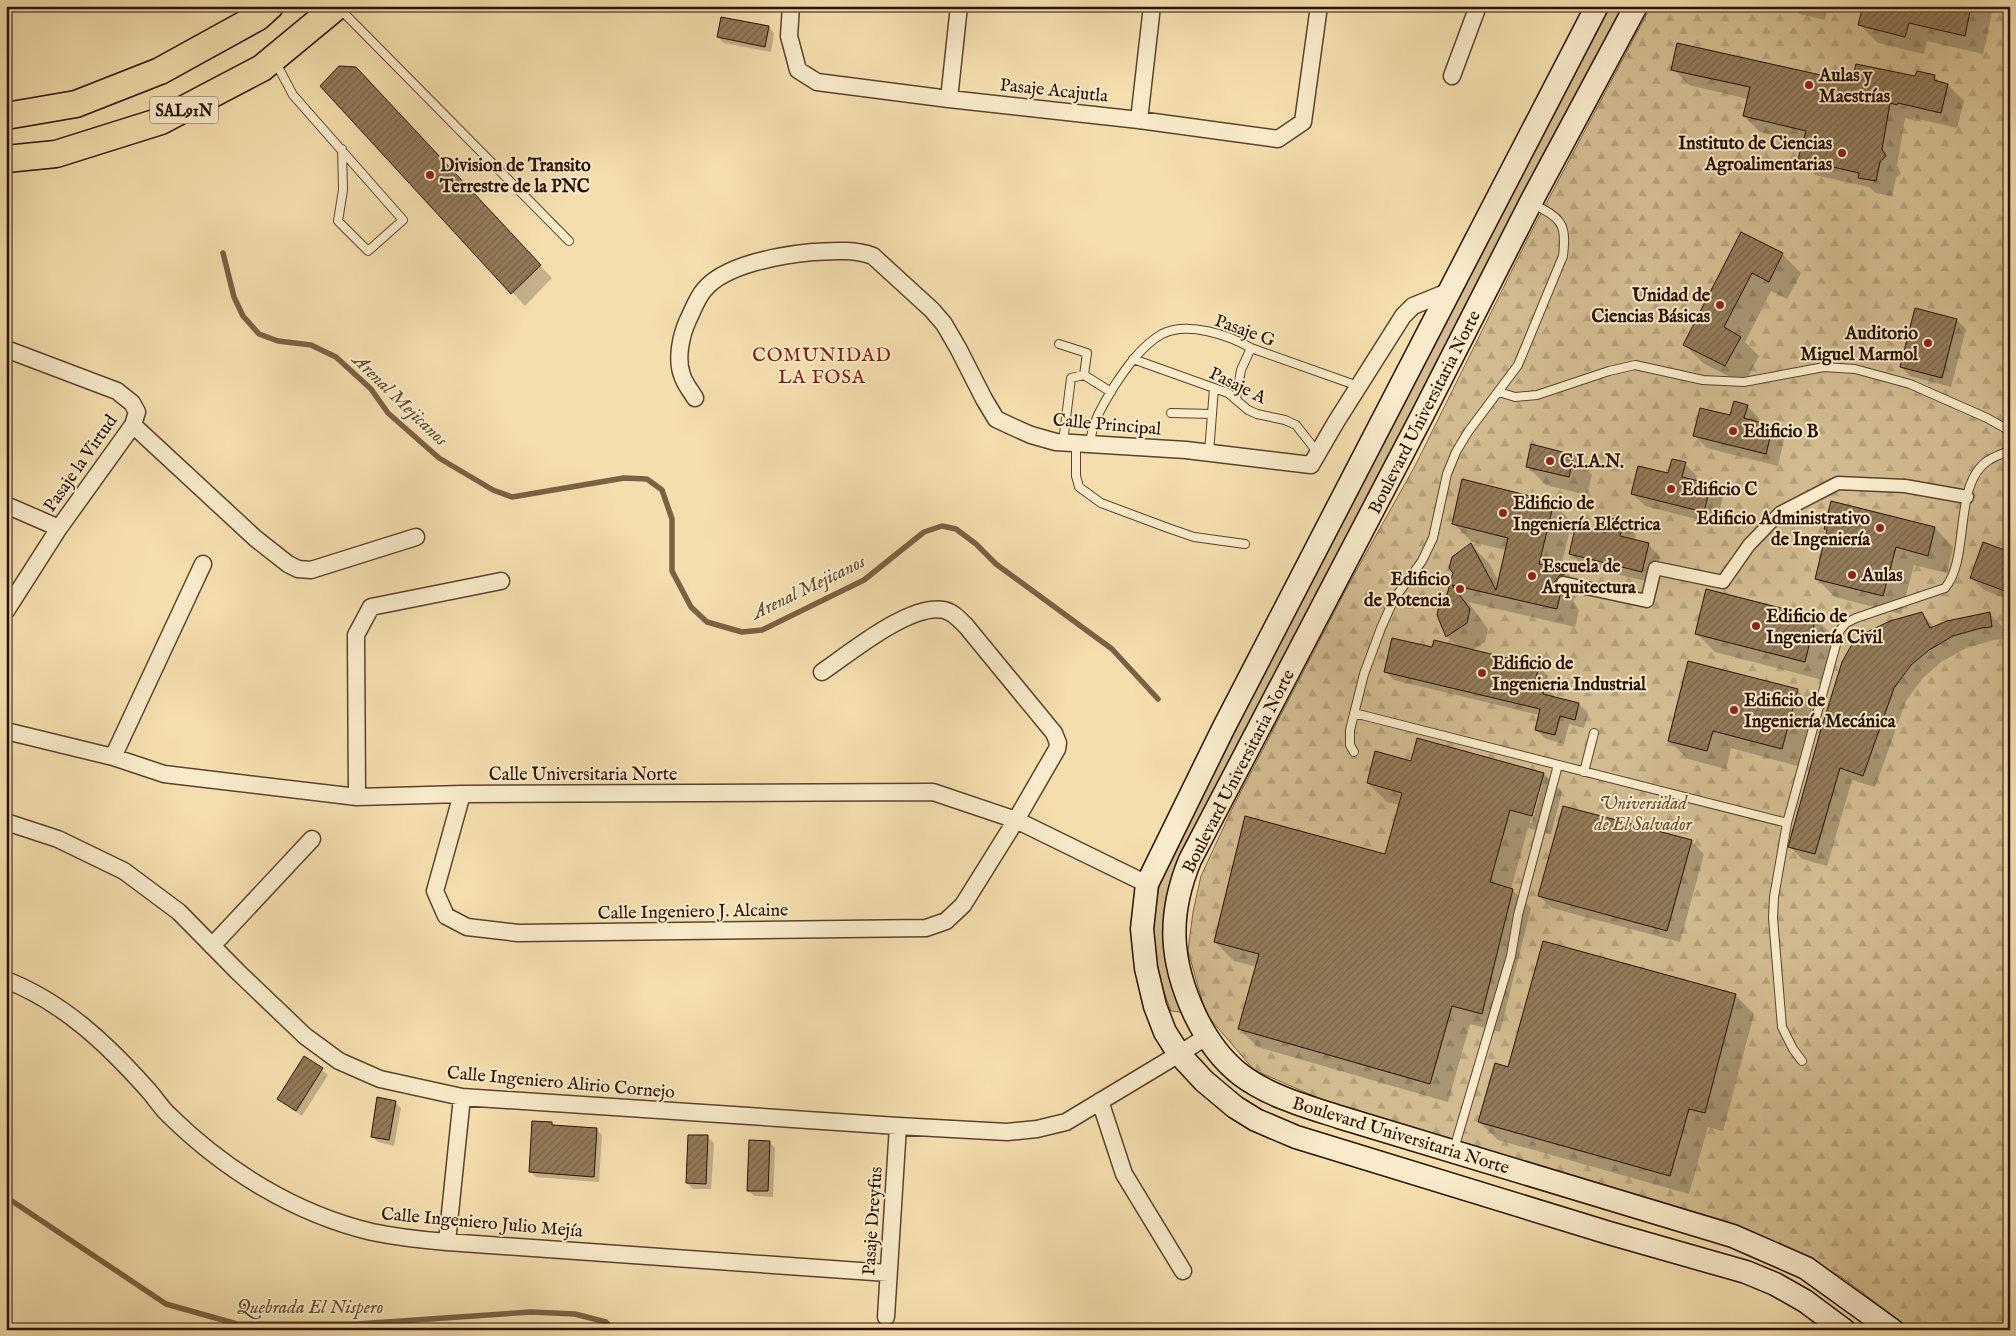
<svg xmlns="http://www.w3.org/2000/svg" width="2016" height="1336" font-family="'IM FELL English',serif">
	<defs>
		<pattern id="forest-firs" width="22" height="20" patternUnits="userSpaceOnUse" patternTransform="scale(1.25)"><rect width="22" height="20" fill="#d2bb90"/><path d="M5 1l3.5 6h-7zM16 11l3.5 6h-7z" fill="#b4a07a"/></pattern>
		<pattern id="building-hatch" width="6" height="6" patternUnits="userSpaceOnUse" patternTransform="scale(1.25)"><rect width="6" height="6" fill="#937b5a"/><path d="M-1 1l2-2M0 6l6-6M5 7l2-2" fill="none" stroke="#786348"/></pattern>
	</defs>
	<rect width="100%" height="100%" fill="#f5deae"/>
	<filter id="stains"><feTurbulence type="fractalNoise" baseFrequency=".004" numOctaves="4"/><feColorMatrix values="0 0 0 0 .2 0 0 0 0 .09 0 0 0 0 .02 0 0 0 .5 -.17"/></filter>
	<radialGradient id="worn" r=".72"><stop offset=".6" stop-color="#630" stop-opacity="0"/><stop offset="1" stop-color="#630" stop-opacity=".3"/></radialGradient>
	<!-- green -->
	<path fill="#d2bb90" stroke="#7d6548" d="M1608,6H1624L1183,858L1184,1009L1180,1012L1171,1011C1149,955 1147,918 1167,861Z"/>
	<!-- forest -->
	<path fill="url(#forest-firs)" stroke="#7d6548" d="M1651,6H2010V1330H1912L1840,1276L1722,1220L1332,1104L1254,1070L1206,1014L1188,951L1193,912L1201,876L1233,807L1351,580L1415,466L1529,236Z"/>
	<!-- shadow -->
	<path fill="#0003" fill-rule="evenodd" d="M1792,6H1828L1825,20L1800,14Z
		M1864,6H1991L1993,9L1983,54L1927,41L1924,54L1878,43L1860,25Z
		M769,27L774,33L771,52L724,43L718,37Z
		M1673,69L1853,84L1934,77L1941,83L1948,85L1964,101L1957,128L1914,118L1913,120L1905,118L1897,166L1901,173L1896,178L1892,196L1876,193L1869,187L1815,175L1799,159L1804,142L1760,132L1744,116L1748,99L1689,85Z
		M368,81L552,278L525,306L322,86Z
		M1742,233L1782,254L1801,273L1787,299L1771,291L1745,342L1759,356L1744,384L1703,363L1684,344Z
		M1957,320L1966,329L1951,387L1910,376L1901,367Z
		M1747,406L1759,418L1758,423L1772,427L1784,439L1778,466L1707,448L1695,436L1731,417Z
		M1532,446L1574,456L1592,475L1587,495L1546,485L1527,466Z
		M1685,464L1697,476L1696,481L1710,485L1723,497L1716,524L1645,506L1633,494L1669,475Z
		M1553,503L1572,522L1560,570L1565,571L1584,590L1583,593L1579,594L1573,600L1574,605L1579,610L1575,627L1468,602L1488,629L1485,642L1471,651L1539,667L1548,676L1545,686L1554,695L1553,698L1579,704L1588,713L1584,728L1569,724L1564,744L1546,739L1536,730L1540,715L1394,680L1385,671L1433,649L1459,648L1447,636L1448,599L1454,573L1471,545L1489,563L1499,582L1506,550L1472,542L1453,523Z
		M1623,523L1636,535L1634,541L1648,544L1660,557L1654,583L1583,566L1571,553L1607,534Z
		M1935,528L1953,547L1947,573L1914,565L1901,614L1835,597L1816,578L1828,531L1825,529Z
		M2010,553V600L1984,590L1971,578Z
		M1921,613L1935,628L1990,614L2002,626L2004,639L1994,640L1966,648L1941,662L1923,678L1906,701L1875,787L1852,780L1827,866L1802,859L1790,847Z
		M1815,618L1834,637L1823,680L1715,652L1697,634Z
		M1797,690L1816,709L1801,767L1731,748L1726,769L1688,759L1669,741Z
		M1412,762L1544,774L1562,792L1551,834L1528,828L1511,889L1531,908L1500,1032L1470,1024L1448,1102L1258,1047L1239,1029L1257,967L1234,961L1215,942L1386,856L1400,805L1387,802L1368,783ZM1540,785H1542L1532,823L1529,822Z
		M1691,841L1704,854L1680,942L1552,908L1539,896Z
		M1736,996L1754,1014L1723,1131L1708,1127L1689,1194L1498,1140L1479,1122L1509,1069Z
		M305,1058L328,1075L302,1116L279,1099Z
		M395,1102L401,1108L394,1146L378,1142L372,1137Z
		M552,1123L555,1127L596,1129L602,1135L599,1182L536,1177L530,1171Z
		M708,1137L714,1143L711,1189H693L687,1183Z
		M769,1142L775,1148L773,1197L754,1196L748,1190Z"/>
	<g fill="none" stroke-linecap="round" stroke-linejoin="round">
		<!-- stream -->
		<path stroke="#796145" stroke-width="5.5" d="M223,253L234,297L243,316L259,334L278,341L311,345L336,357L371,389L388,413L439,458L493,490L512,497L624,478L647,479L662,490L672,519V571L691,607L707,622L742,632L762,630L864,580L924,532L942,526L956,529L976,544L996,564L1112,649L1158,699
			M6,1197L166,1304L237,1324H357L531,1312L575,1314L606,1322L613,1330"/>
	</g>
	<!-- building -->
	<path fill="url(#building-hatch)" stroke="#280f00" d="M1863,6H1971L1965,36L1909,23L1905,37L1858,25Z
		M721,17L769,26L765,47L717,37Z
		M1677,43L1852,82L1856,64L1915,76L1917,71L1935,75L1934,80L1948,84L1941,113L1898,103L1897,105L1890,103L1882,149L1886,156L1880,162L1876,181L1858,178L1859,173L1798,159L1806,131L1743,116L1750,87L1671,70Z
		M339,66L356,67L541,265L511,294L320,86Z
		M1741,232L1783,253L1769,282L1752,273L1724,327L1741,337L1725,366L1683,345Z
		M1915,308L1957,319L1942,378L1900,367Z
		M1734,401L1748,405L1744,418L1773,426L1766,454L1693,436L1700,408L1730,415Z
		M1531,444L1574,455L1569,477L1526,467Z
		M1672,459L1686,462L1682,477L1711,484L1704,512L1631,494L1638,466L1668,473Z
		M1462,479L1554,502L1539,564L1566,570L1564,575H1560L1555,581V586L1561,591L1557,609L1452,585L1470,609L1467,623L1446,637L1437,615L1440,601L1446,598L1453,573L1449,568L1452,557L1471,543L1496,590L1508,538L1452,524Z
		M1831,501L1935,527L1928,556L1896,547L1883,596L1815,579L1827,530L1824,529Z
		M1610,518L1624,522L1620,536L1649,543L1642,572L1569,554L1576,525L1606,533Z
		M1983,542L2010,552V593L1970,578Z
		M1706,589L1816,617L1805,662L1695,634Z
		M1922,612L1930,628L1947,621L1990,612L1992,627L1981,628L1953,636L1929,650L1911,665L1894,688L1863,776L1840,768L1815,854L1788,847L1819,736L1842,662L1851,646L1863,634L1890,621Z
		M1392,638L1432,647L1434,640L1539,666L1535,682L1545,684L1543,694L1579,703L1575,720L1560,716L1555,735L1535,730L1540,709L1384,672Z
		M1688,661L1798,689L1782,749L1713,731L1707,751L1668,741Z
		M1417,738L1544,773L1532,816L1510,810L1490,882L1513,889L1482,1014L1452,1006L1430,1084L1238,1029L1259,954L1214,942L1245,816L1385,854L1402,793L1367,783L1375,751L1411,761Z
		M1563,806L1692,840L1667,931L1538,896Z
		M1543,941L1736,994L1705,1113L1689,1109L1670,1176L1478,1122L1495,1063L1508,1067Z
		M304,1056L323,1068L296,1111L277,1099Z
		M377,1097L396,1101L389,1140L371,1137Z
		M532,1121L552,1122V1125L597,1128L594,1177L529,1172Z
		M688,1135H708L706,1184L686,1183Z
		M749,1140L770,1141L768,1191H747Z"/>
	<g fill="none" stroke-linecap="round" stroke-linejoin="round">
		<!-- service casing -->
		<g stroke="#5b432c" stroke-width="10">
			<path id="service" d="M340,9L569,241
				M276,63L293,95L403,220L368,251L338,221L343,190L342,149
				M1059,344L1087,353L1084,375L1111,392
				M1133,359L1228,393L1248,410L1257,414L1285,420L1296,425L1318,453
				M1499,392L1515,397L1537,395L1609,371L1635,365L1703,380L1744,382L1824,367L1855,369L1910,384L1987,418L2010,431
				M1236,399L1241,370L1251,348
				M1171,413L1212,414
				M1063,442L1071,378L1084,375
				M1076,443V476L1079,487L1101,503L1168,528L1194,537L1245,544
				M1090,444C1092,422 1102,407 1113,388C1126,368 1141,346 1162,334C1187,321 1229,335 1251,348L1358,386
				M1209,453L1214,388
				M1354,713L1787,823
				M1354,752L1350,745V730L1364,674L1381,628L1394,599L1422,561L1433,538L1447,474L1456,452L1468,432L1518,365L1563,256C1567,222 1561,219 1532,203
				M1584,772L1594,733
				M1802,1061L1793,1049L1782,1027L1773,918L1774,897L1787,823L1840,630L1846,623L1856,618L1945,588C1971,557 1952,483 1989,460C1995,456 2003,454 2010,450
				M1454,1149L1511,956L1518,915L1558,765"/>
		</g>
		<!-- pedestrian casing -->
		<g stroke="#5b432c" stroke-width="15">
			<path id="pedestrian" d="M1563,583L1647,601L1655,568L1723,582L1749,545L1780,513L1838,483L1905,486L1967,497"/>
		</g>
		<!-- minor casing -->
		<g stroke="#5b432c" stroke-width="19">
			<path id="minor" d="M791,6L789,36L798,70L817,82L949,99L1139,120L1278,139L1303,122L1319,6
				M1452,76L1478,6
				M949,99L959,6
				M1139,120L1152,6
				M6,349L117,391L132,403L137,412L133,425L59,528L6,611
				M695,398C691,391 684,383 682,375C676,359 681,335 688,320C693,310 697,298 704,290C725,264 782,255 813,252C833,251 854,249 873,256L932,310L944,324L958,348L984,399L996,419L1013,427L1031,435L1056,442L1186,450L1311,465L1336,422L1403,316L1413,306L1450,291
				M133,425L255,538L288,564L298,569L311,570L416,537
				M6,505L59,528
				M6,731L113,757L164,774L357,797L462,794L933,792L1016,820L1147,884
				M113,757L203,564
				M462,794L435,891L446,916L467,927L518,933L926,928L946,921L963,905L1016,820L1057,749L1058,743L1054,733L966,626C959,619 953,612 944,610C910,603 850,653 822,672
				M357,797L356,635L371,607L501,581
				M6,822L58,839L124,871L179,912L238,972L305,1036L339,1061L380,1079L462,1097L898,1126L1007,1132L1037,1129L1066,1122L1179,1054L1206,1037
				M212,946L312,839
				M6,980C63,1002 108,1045 148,1090C156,1099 162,1109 170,1116C226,1171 296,1214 372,1232C396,1237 422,1240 447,1242L888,1273
				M1100,1101L1124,1174L1183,1271
				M447,1242L462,1097
				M886,1317L898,1126"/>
		</g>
		<!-- secondary casing -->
		<g stroke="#280f00" stroke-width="25">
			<path id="secondary" d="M1597,6L1223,729L1147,884L1142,929L1146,968L1155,1006L1165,1032L1179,1054L1204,1081L1235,1107L1256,1120L1296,1137L1609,1233L1746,1272L1775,1284L1805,1301L1844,1330
				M1636,6L1531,202L1422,416L1190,860C1167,916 1170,961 1195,1015C1206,1038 1220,1059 1241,1075C1269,1096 1305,1106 1339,1117L1733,1236L1806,1268L1892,1330"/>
		</g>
		<!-- primary casing -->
		<g stroke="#280f00" stroke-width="29">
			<path id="primary" d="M6,116L76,104L160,71L258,17L270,6
				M6,159L56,154L161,121L262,68L337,6"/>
		</g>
		<!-- service -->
		<use href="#service" stroke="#f8eaca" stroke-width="8"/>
		<!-- pedestrian -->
		<use href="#pedestrian" stroke="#f8eaca" stroke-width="12"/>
		<!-- minor -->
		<use href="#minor" stroke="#f8eaca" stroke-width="16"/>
		<!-- secondary -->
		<use href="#secondary" stroke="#f8eaca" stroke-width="22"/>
		<!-- primary -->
		<use href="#primary" stroke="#f5deae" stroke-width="26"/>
	</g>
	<!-- markers -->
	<g fill="#8f2418" stroke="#f8eaca" stroke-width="2">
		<circle cx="1809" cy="85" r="5"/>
		<circle cx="1842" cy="153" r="5"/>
		<circle cx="430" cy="175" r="5"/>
		<circle cx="1720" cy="305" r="5"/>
		<circle cx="1928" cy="343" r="5"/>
		<circle cx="1733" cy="431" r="5"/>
		<circle cx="1550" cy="461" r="5"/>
		<circle cx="1671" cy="489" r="5"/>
		<circle cx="1503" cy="513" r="5"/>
		<circle cx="1880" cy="528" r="5"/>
		<circle cx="1852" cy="575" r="5"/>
		<circle cx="1532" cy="576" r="5"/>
		<circle cx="1460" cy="589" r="5"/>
		<circle cx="1756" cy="626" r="5"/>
		<circle cx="1482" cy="673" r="5"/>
		<circle cx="1734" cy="710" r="5"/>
	</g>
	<g text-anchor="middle" stroke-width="4" stroke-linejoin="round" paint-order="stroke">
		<!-- shield labels -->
		<rect fill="#f8eaca" stroke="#66513d" stroke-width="1" x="150" y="96.5" width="68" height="27" rx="4"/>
		<g font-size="16" font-weight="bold" fill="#280f00">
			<text x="184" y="116">SAL91N</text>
		</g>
		<!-- poi labels -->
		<g font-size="18" font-weight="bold" fill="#280f00" stroke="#f8eaca" text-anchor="start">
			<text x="1819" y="81">Aulas y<tspan x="1819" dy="21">Maestrías</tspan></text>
			<text x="1832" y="149" text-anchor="end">Instituto de Ciencias<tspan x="1832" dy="21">Agroalimentarias</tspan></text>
			<text x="440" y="171">Division de Transito<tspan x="440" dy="21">Terrestre de la PNC</tspan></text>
			<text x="1710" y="301" text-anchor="end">Unidad de<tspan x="1710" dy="21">Ciencias Básicas</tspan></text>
			<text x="1918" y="339" text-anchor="end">Auditorio<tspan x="1918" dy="21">Miguel Marmol</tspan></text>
			<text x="1743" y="437">Edificio B</text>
			<text x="1560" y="467">C.I.A.N.</text>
			<text x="1681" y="495">Edificio C</text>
			<text x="1513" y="509">Edificio de<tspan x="1513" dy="21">Ingeniería Eléctrica</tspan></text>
			<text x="1870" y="524" text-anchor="end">Edificio Administrativo<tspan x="1870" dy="21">de Ingeniería</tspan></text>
			<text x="1542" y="572">Escuela de<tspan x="1542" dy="21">Arquitectura</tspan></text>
			<text x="1862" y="581">Aulas</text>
			<text x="1450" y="585" text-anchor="end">Edificio<tspan x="1450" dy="21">de Potencia</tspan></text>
			<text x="1766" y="622">Edificio de<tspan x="1766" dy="21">Ingeniería Civil</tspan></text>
			<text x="1492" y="669">Edificio de<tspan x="1492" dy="21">Ingenieria Industrial</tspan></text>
			<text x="1744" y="706">Edificio de<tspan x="1744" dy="21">Ingeniería Mecánica</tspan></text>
		</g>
		<!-- street labels -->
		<g font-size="18" fill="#280f00" stroke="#f8eaca">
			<text transform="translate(1054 90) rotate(6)" y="6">Pasaje Acajutla</text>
			<text transform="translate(1245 330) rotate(20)" y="6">Pasaje G</text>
			<text transform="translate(1238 385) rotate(26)" y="6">Pasaje A</text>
			<text transform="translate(1424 412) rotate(-63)" y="6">Boulevard Universitaria Norte</text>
			<text transform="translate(1107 424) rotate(5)" y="6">Calle Principal</text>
			<text transform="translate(80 463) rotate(-55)" y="6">Pasaje la Virtud</text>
			<text transform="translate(1238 771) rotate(-63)" y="6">Boulevard Universitaria Norte</text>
			<text x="583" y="780">Calle Universitaria Norte</text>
			<text transform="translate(693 911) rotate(-1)" y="6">Calle Ingeniero J. Alcaine</text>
			<text transform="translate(561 1082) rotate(5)" y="6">Calle Ingeniero Alirio Cornejo</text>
			<text transform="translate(1401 1135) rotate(17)" y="6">Boulevard Universitaria Norte</text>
			<text transform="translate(872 1221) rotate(-86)" y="6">Pasaje Dreyfus</text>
			<text transform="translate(482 1222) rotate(5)" y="6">Calle Ingeniero Julio Mejía</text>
		</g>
		<!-- park labels -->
		<g font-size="18" font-style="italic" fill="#644b32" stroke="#f8eaca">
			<text x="1643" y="809">Universidad<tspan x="1643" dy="21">de El Salvador</tspan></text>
		</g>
		<!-- neighbourhood labels -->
		<g font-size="19" letter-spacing="1" fill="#7a1f14" stroke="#f8eaca">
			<text x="822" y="361">COMUNIDAD<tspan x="822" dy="22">LA FOSA</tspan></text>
		</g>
		<!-- water labels -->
		<g font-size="19" font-style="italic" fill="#654d34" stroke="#f8eaca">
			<text transform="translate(401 399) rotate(44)" y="7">Arenal Mejicanos</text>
			<text transform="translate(808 586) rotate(-26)" y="7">Arenal Mejicanos</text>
			<text x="310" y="1313">Quebrada El Nispero</text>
		</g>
	</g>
	<!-- margin -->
	<rect width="2016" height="1336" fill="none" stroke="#f5deae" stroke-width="25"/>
	<rect x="8" y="8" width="2001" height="1321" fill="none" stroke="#280f00" stroke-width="2.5"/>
	<rect x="12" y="12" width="1991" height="1311" fill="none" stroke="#280f00"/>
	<rect width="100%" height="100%" filter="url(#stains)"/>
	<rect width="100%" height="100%" fill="url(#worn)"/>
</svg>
